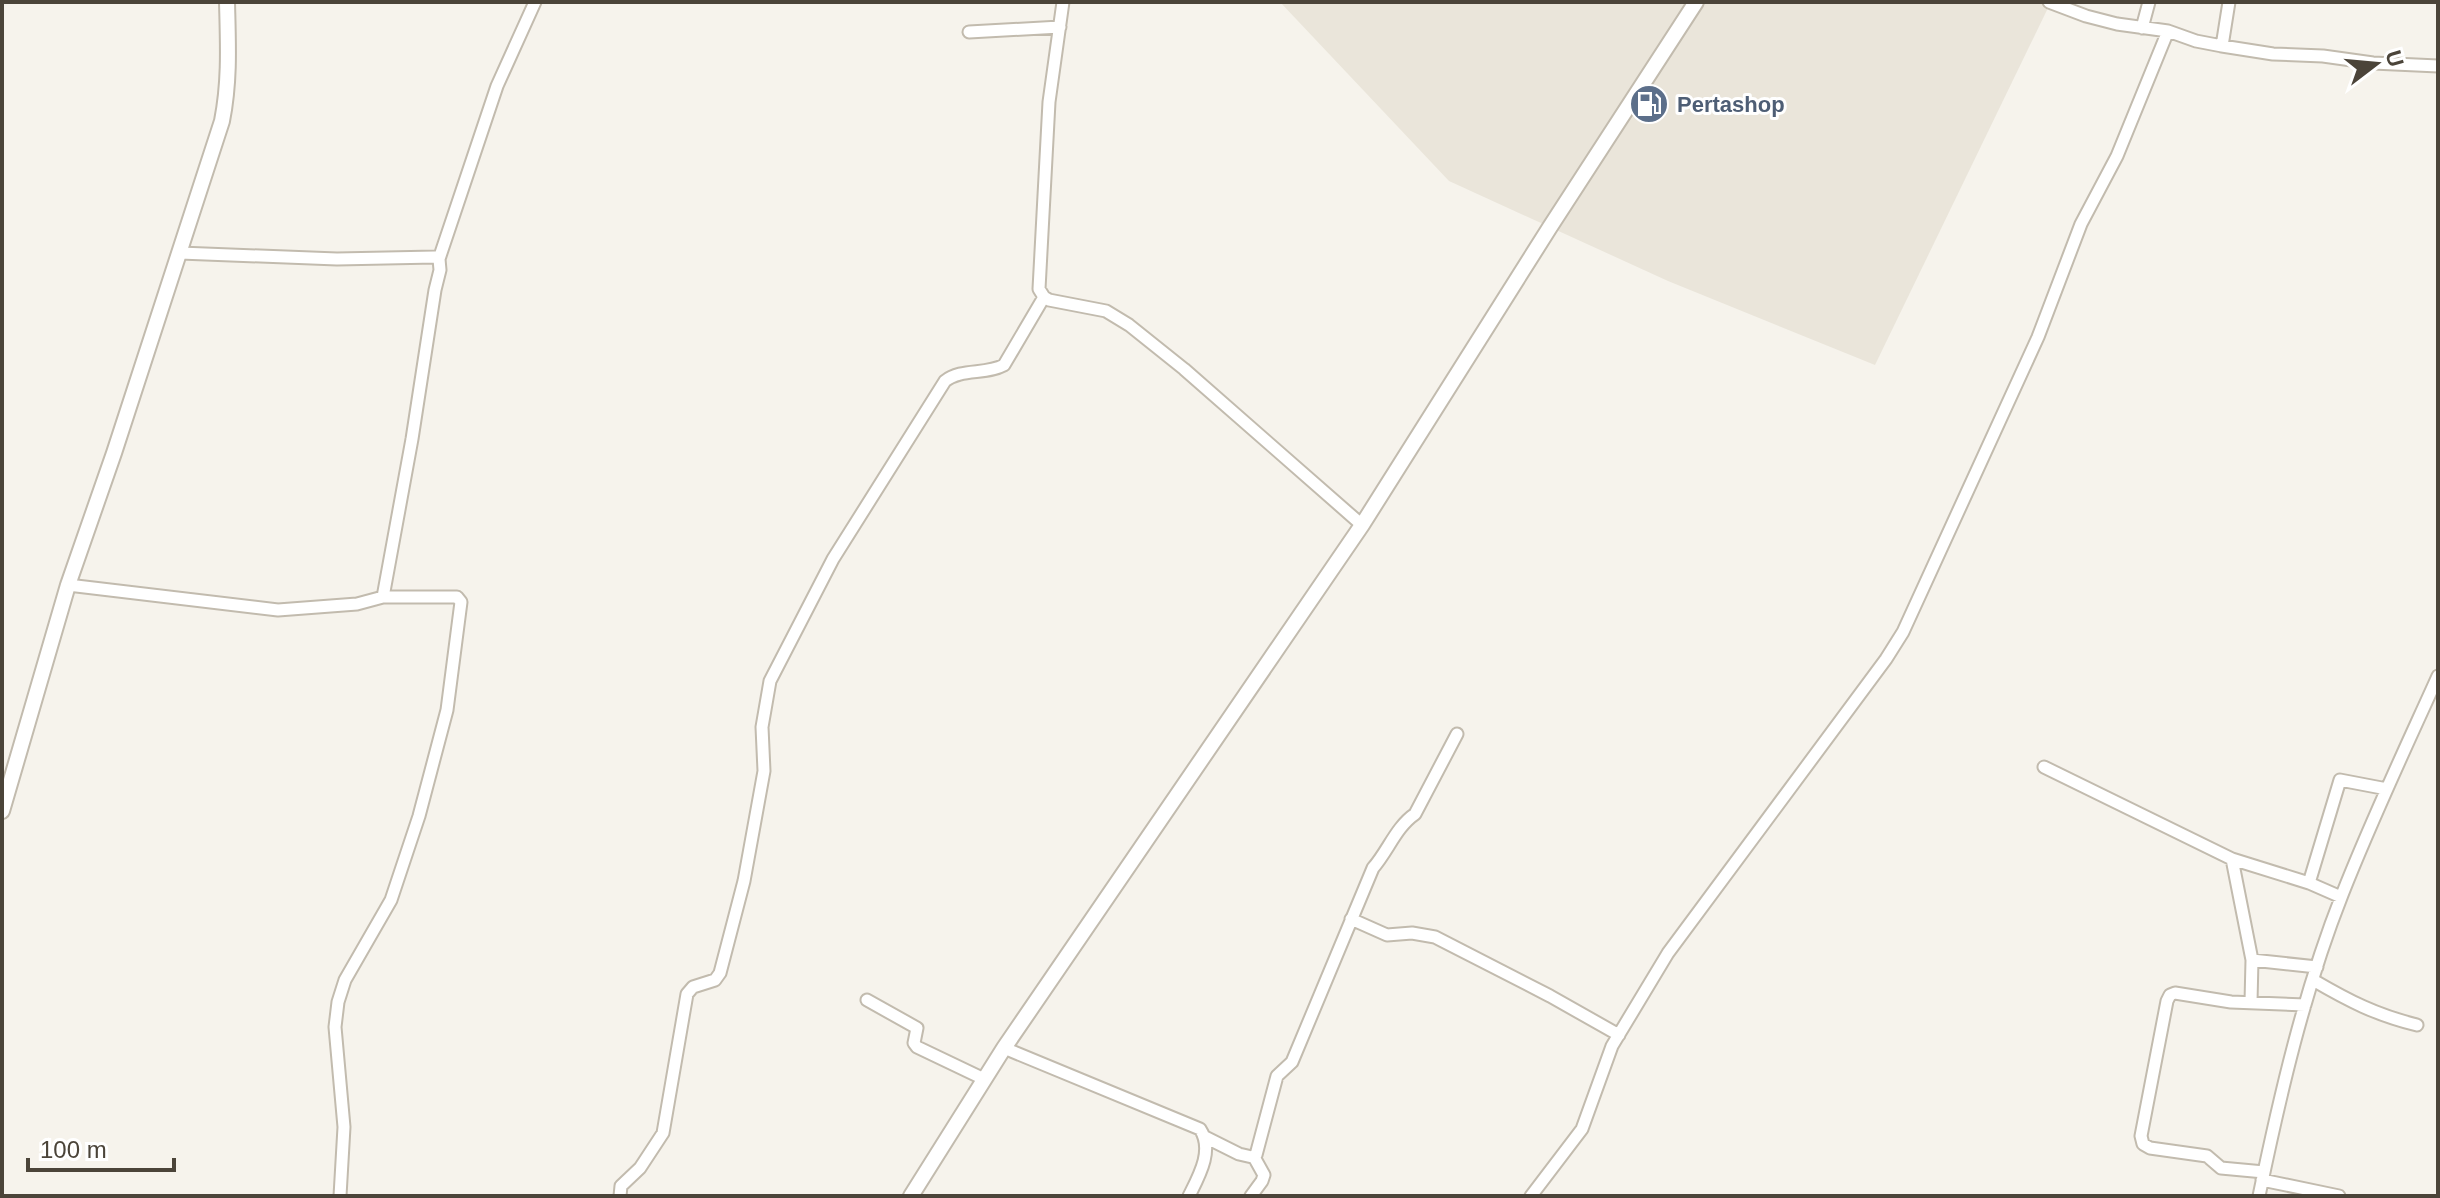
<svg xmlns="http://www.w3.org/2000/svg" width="2440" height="1198" font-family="Arial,sans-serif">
	<rect width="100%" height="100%" fill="#f6f3ec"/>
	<!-- residential -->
	<path fill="#eae5da" d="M1280,2H2048L2047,10L1875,365L1668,281L1449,181Z"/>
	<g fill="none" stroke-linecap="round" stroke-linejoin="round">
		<!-- minor casing -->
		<g stroke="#c2bbae" stroke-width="15">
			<path id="minor" d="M1063,2L1049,102L1039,289L1044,297L1049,300L1106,311L1129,325L1184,369L1362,525
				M2049,2L2086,16L2117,24L2168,31L2196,41L2222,46L2273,54L2323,56L2373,63L2438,66
				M2142,28L2149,2
				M969,32L1060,27
				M2222,46L2229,2
				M439,259L497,86L535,2
				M68,585L278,610L357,604L383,597L412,439L435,290L440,270L439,259L435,257L337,259L180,253
				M2044,767L2232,859L2309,883L2341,897
				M2232,859L2252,960L2251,1002
				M2309,883L2340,780L2387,789
				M1351,919L1387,935L1412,933L1435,937L1550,996L1619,1035
				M2252,960L2317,967
				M2313,980C2349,1001 2376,1015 2417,1025
				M867,1000L917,1028L914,1043L917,1047L984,1079
				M1004,1048L1200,1129C1214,1150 1199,1176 1189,1196
				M1205,1137L1239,1154L1252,1157L1256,1155L1277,1076L1292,1062L1373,868C1388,851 1396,827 1415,814L1457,734
				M2264,1172L2221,1168L2207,1156L2150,1148L2143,1144L2141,1136L2167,1001L2170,995L2175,993L2231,1002L2305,1005
				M2262,1180L2339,1196
				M340,1196L344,1127L335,1027L338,1002L345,980L391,900L419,816L447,710L461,602L457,597H383
				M620,1196L621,1186L640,1168L663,1133L687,994L693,987L715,980L720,973L744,881L764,771L762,727L770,681L833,559L945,381C961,368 986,375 1004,365L1044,297
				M1251,1196L1262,1181L1264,1175L1254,1157
				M1531,1196L1582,1129L1612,1046L1668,953L1886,659L1903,632L2038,337L2081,224L2117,156L2168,31
				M2259,1196C2280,1095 2304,991 2342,895C2371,821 2405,749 2438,676"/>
		</g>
		<!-- tertiary casing -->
		<g stroke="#c2bbae" stroke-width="18">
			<path id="tertiary" d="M2,811L68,585L114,453L222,121C230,81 228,43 227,2
				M911,1196L1004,1048L1362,525L1550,227L1696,2"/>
		</g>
		<!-- minor -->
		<use href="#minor" stroke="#fff" stroke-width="11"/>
		<!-- tertiary -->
		<use href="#tertiary" stroke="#fff" stroke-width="14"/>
	</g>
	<!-- icons -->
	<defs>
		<g id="fuel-disc" transform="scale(2)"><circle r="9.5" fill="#5c6f8a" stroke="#fff"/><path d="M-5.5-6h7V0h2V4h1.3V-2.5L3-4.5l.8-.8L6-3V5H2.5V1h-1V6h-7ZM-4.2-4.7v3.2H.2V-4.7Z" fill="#fff"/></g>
	</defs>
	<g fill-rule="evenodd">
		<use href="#fuel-disc" x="1649" y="104"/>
	</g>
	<g text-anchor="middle" stroke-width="6" stroke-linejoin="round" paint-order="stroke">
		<!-- service labels -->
		<g font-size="22" font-weight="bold" fill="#4e5e75" stroke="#fff" text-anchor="start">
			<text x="1677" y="112">Pertashop</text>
		</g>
	</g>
	<!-- border -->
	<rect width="2440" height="1198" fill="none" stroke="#4b4439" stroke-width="8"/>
	<!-- north arrow -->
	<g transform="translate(2376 64) rotate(74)" stroke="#ffffff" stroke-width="6" paint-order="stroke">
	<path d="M0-6L14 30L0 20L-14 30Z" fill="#4b4439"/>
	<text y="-12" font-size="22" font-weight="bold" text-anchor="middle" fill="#4b4439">U</text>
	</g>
	<!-- scale -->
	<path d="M28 1158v12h146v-12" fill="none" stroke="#4b4439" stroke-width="4"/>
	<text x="40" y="1158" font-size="24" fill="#4b4439" stroke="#ffffff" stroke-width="6" paint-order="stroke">100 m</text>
</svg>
